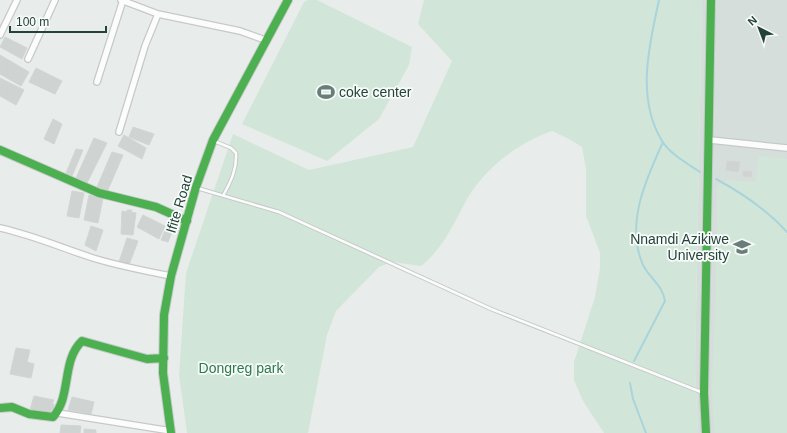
<svg xmlns="http://www.w3.org/2000/svg" width="787" height="433" font-family="Arial,sans-serif">
	<rect width="100%" height="100%" fill="#e8edeb"/>
	<!-- built -->
	<path fill="#d6dedb" d="M702,0H787V433H698L695,368Z"/>
	<!-- green -->
	<path fill="#d1e6d8" d="M308,0H317L412,47L409,65L379,119L327,161L242,124L304,2Z
		M424,0H702L695,368L698,433H604L583,401L574,380V362L595,297L600,268V253L586,216V169L582,147L569,139L552,131C518,143 486,167 467,199C454,223 443,249 421,266L392,262L379,267L336,311L327,335L308,433H187L179,375L186,273L233,134L309,170L413,147L452,61L418,24Z
		M759,156L787,159V433H715C710,396 713,358 715,320C716,276 717,232 717,189L719,183L727,180L755,182Z"/>
	<g fill="none" stroke-linecap="round" stroke-linejoin="round">
		<!-- stream -->
		<path stroke="#a9d4db" stroke-width="2" d="M659,0C649,46 636,98 662,141C670,154 688,164 700,172
			M716,179C742,193 767,210 787,232
			M634,361L665,301C662,284 650,279 643,265C625,224 646,179 663,142
			M630,383L633,399L646,433"/>
	</g>
	<!-- building -->
	<path fill="#cfd4d2" stroke="#d1d6d4" d="M5,37L27,48L22,59L0,47Z
		M0,55L29,72L21,86L0,74Z
		M36,68L62,81L55,94L29,82Z
		M0,78L24,90L16,105L0,96Z
		M53,119L62,124L54,144L44,139Z
		M133,127L154,134L149,145L129,137Z
		M124,135L146,148L142,159L118,146Z
		M94,138L107,143L87,183L76,178Z
		M76,149L83,150L72,176L66,173Z
		M112,152L123,155L107,192L97,187Z
		M727,161L740,162L738,172L726,170Z
		M743,171L752,172L751,177L743,176Z
		M72,191L84,193L79,218L67,216Z
		M89,195L103,198L98,223L84,220Z
		M127,210H132L131,212L136,213L133,235L121,234L122,211L127,212Z
		M143,215L165,226L159,239L137,227Z
		M167,225L174,227L168,242L161,240Z
		M91,226L103,230L96,251L85,245Z
		M127,238L138,241L129,265L119,262Z
		M16,348L30,350L27,362L34,364L31,378L10,374Z
		M34,396L54,400L52,404H54L53,410L51,409L50,413L30,410Z
		M72,397L94,402L91,414L68,410Z
		M61,425L81,426L80,433H60Z
		M84,429L96,430V433H84Z"/>
	<g fill="none" stroke-linecap="round" stroke-linejoin="round">
		<!-- lane casing -->
		<g stroke="#c5cac8" stroke-width="4.5">
			<path id="lane" d="M214,141L231,148L236,153C237,169 231,181 224,194
				M197,188L279,212L491,309L701,392"/>
		</g>
		<!-- street casing -->
		<g stroke="#c5cac8" stroke-width="8">
			<path id="street" d="M121,0L158,14L240,31L265,40
				M0,35L17,0
				M28,59L55,0
				M97,82L123,0
				M119,132L145,46L158,14
				M710,140L787,148
				M0,228C32,235 62,248 93,258C119,266 145,271 171,276
				M58,413L171,431"/>
		</g>
		<!-- fast casing -->
		<g stroke="#c3cbc8" stroke-width="10">
			<path id="fast" d="M0,150L99,193L156,207L187,221
				M0,408L12,407L29,414L53,417C72,396 61,361 82,341L147,359L164,358
				M171,433L163,373L164,315L171,276L196,187L213,140L288,0
				M706,433L704,393L711,0"/>
		</g>
		<!-- lane -->
		<use href="#lane" stroke="#fcfcfc" stroke-width="2.5"/>
		<!-- street -->
		<use href="#street" stroke="#fcfcfc" stroke-width="5.5"/>
		<!-- fast -->
		<use href="#fast" stroke="#4caf50" stroke-width="8"/>
	</g>
	<!-- icons -->
	<defs>
		<g id="stadium-bare" transform="scale(1.38)"><path d="M0-5a6.5 5 0 1 0 0 10a6.5 5 0 1 0 0-10ZM-3.5-1.8h7v3.6h-7Z" fill="#697e78" stroke="#f7fbf9" stroke-width="2.5" paint-order="stroke"/></g>
		<g id="university-bare" transform="scale(1.38)"><path d="M0-5L7-2L0 1L-7-2ZM-4 1L0 2.5L4 1V4Q0 6-4 4Z" fill="#697e78" stroke="#f7fbf9" stroke-width="2.5" paint-order="stroke"/></g>
	</defs>
	<g fill-rule="evenodd">
		<use href="#stadium-bare" x="326" y="92"/>
		<use href="#university-bare" x="742" y="247"/>
	</g>
	<g text-anchor="middle" stroke-width="3.5" stroke-linejoin="round" paint-order="stroke">
		<!-- poi labels -->
		<g font-size="14" fill="#24423a" stroke="#f7fbf9" text-anchor="start">
			<text x="339" y="97">coke center</text>
			<text x="729" y="244" text-anchor="end">Nnamdi Azikiwe<tspan x="729" dy="16">University</tspan></text>
		</g>
		<!-- street labels -->
		<g font-size="14" fill="#24423a" stroke="#f7fbf9">
			<text transform="translate(179 204) rotate(-73)" y="5">Ifite Road</text>
		</g>
		<!-- park labels -->
		<g font-size="14" fill="#2d7a4b" stroke="#f7fbf9">
			<text x="241" y="373">Dongreg park</text>
		</g>
	</g>
	<!-- north arrow -->
	<g transform="translate(759 28) rotate(318)" stroke="#f7fbf9" stroke-width="3" paint-order="stroke">
	<path d="M0-3L7 15L0 10L-7 15Z" fill="#24423a"/>
	<text y="-6" font-size="11" font-weight="bold" text-anchor="middle" fill="#24423a">N</text>
	</g>
	<!-- scale -->
	<path d="M10 26v6h96v-6" fill="none" stroke="#24423a" stroke-width="2"/>
	<text x="16" y="26" font-size="12" fill="#24423a" stroke="#f7fbf9" stroke-width="3" paint-order="stroke">100 m</text>
</svg>
